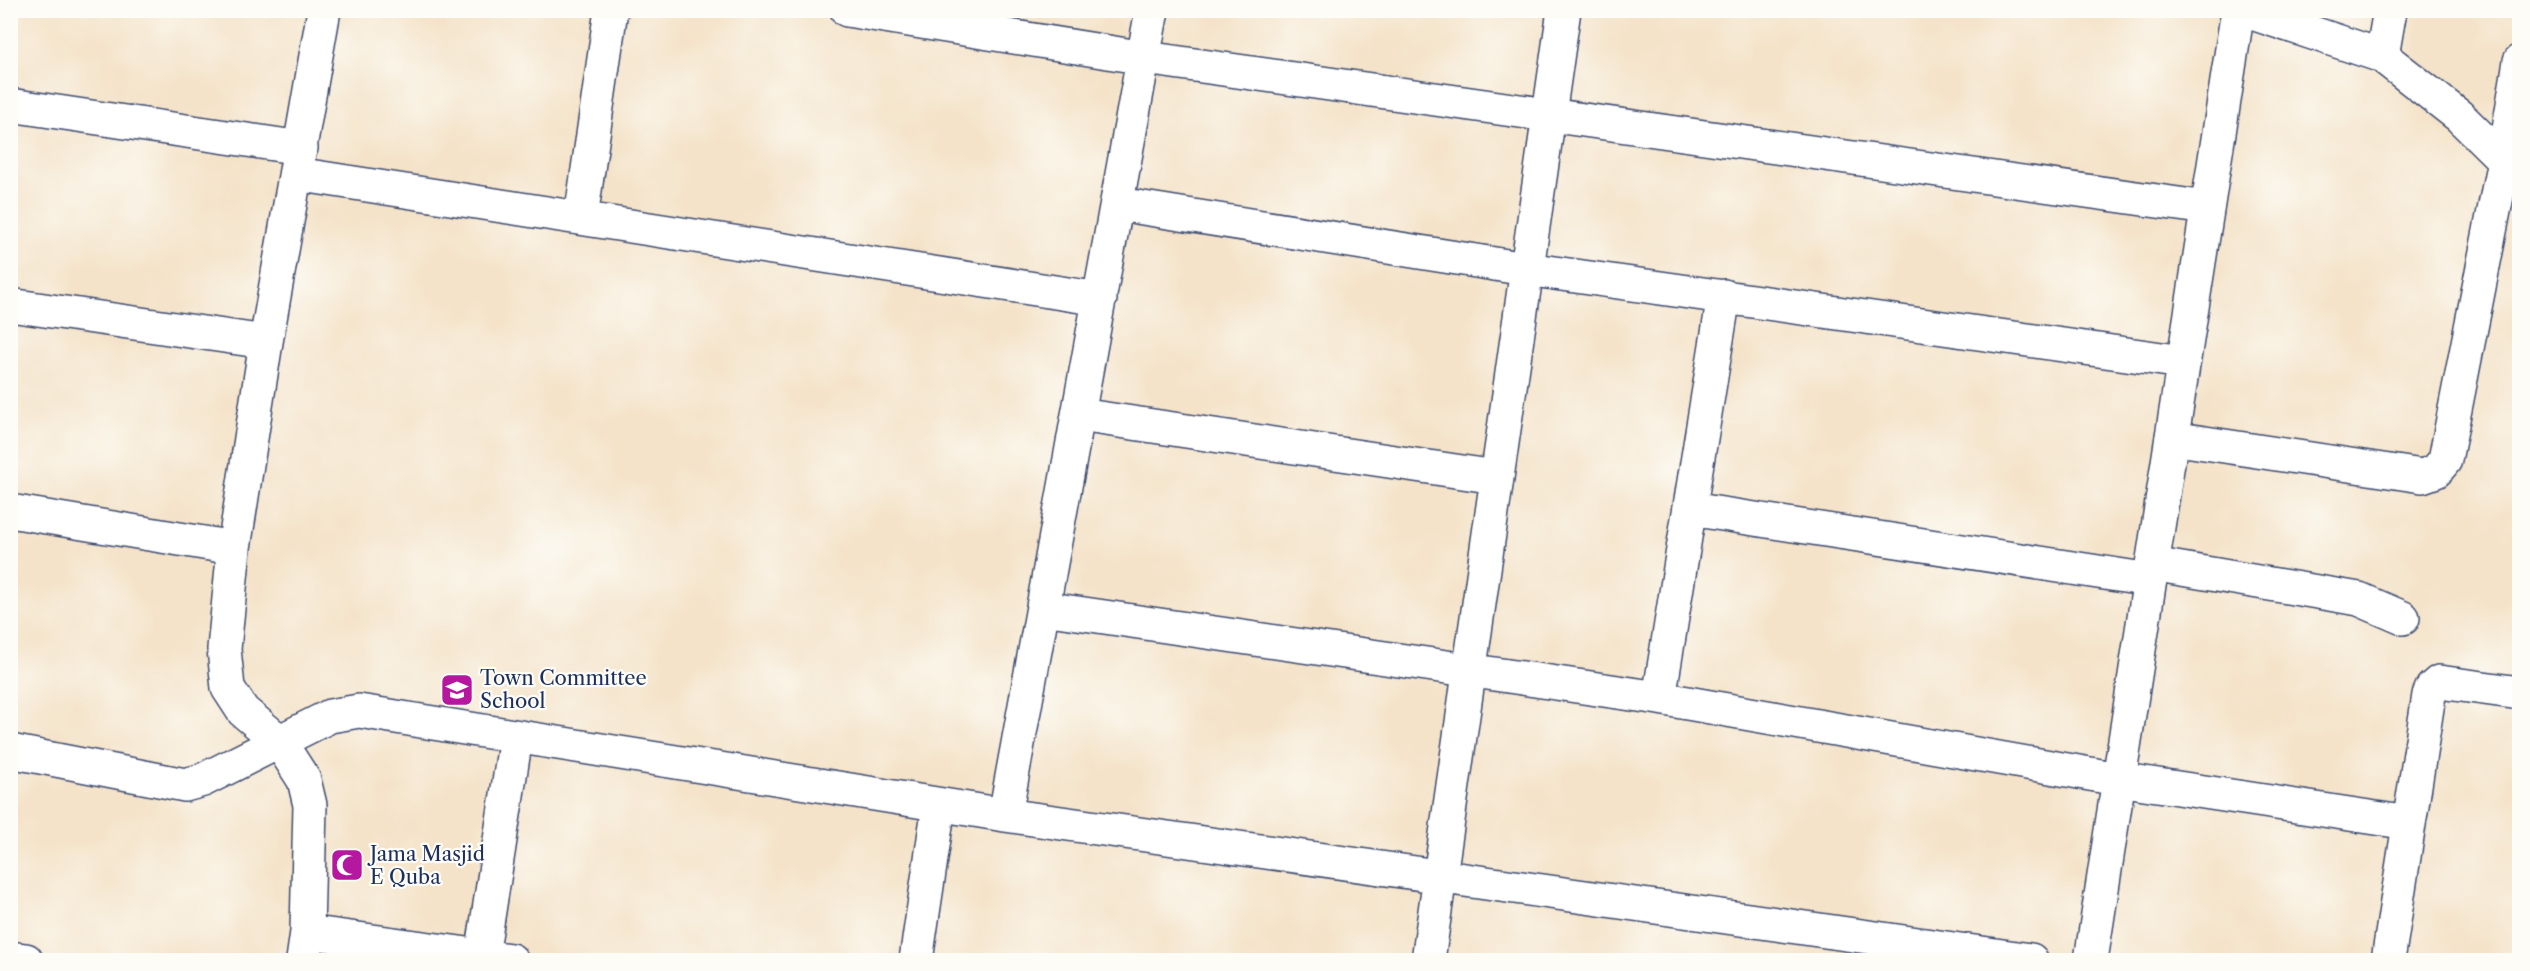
<svg xmlns="http://www.w3.org/2000/svg" width="2530" height="971" font-family="'Libre Caslon Text',serif">
	<rect width="100%" height="100%" fill="#fdfcf7"/>
	<filter id="ink" filterUnits="userSpaceOnUse"><feTurbulence type="fractalNoise" baseFrequency=".0167" numOctaves="2"/><feDisplacementMap in="SourceGraphic" scale="12" xChannelSelector="R" yChannelSelector="G"/><feConvolveMatrix kernelMatrix="1 2 1 2 8 2 1 2 1" color-interpolation-filters="sRGB"/></filter>
	<filter id="wash" filterUnits="userSpaceOnUse"><feTurbulence type="fractalNoise" baseFrequency=".008" numOctaves="4" result="noise"/><feDisplacementMap in="SourceGraphic" scale="24" xChannelSelector="R" yChannelSelector="G"/><feGaussianBlur stdDeviation="1.35" result="paint"/><feColorMatrix in="noise" values="0 0 0 0 0 0 0 0 0 0 0 0 0 0 0 0 0 1.4 0 .05"/><feComposite in="paint" operator="in"/></filter>
	<g filter="url(#wash)">
		<rect width="100%" height="100%" fill="#f4e3c9"/>
	</g>
	<g filter="url(#ink)">
		<g fill="none" stroke-linecap="round" stroke-linejoin="round">
			<!-- minor casing -->
			<g stroke="#3c4a6e" stroke-width="36">
				<path id="minor" d="M847,10L1145,58L2207,208
					M2243,10L2382,56L2459,116L2515,171
					M2382,56L2390,10
					M10,105L301,148
					M296,174L1100,299
					M1118,204L1526,269L2183,362
					M581,218L611,10
					M10,305L266,342
					M1079,415L1496,477
					M2172,438L2422,476L2436,471L2445,460L2504,160L2520,61
					M1690,509L2150,580
					M10,511L234,548
					M2152,564L2359,599L2403,618
					M1043,608L1659,698L2118,779L2409,823
					M1659,698L1724,296
					M10,751L185,785L203,780L330,716L359,711L1005,815L2031,960
					M1005,815L1152,10
					M307,932L511,960
					M482,956L516,737
					M10,958L26,960
					M303,960L307,932L310,805L304,780L279,741L243,711L228,688L224,649L234,548L266,342L324,10
					M916,960L939,805
					M1428,960L1564,10
					M2388,960L2429,695L2432,688L2439,682L2520,693"/>
			</g>
			<!-- tertiary casing -->
			<g stroke="#3c4a6e" stroke-width="36">
				<path id="tertiary" d="M2091,960L2238,10"/>
			</g>
			<!-- minor -->
			<use href="#minor" stroke="#fff" stroke-width="33"/>
			<!-- tertiary -->
			<use href="#tertiary" stroke="#fff" stroke-width="33"/>
		</g>
	</g>
	<!-- icons -->
	<defs>
		<g id="school-square" transform="scale(1.725)"><rect x="-9" y="-9" width="18" height="18" rx="4" fill="#b5179e" stroke="#fdfcf7"/><path d="M0-5L7-2L0 1L-7-2ZM-4 1L0 2.5L4 1V4Q0 6-4 4Z" fill="#fff"/></g>
		<g id="mosque-square" transform="scale(1.725)"><rect x="-9" y="-9" width="18" height="18" rx="4" fill="#b5179e" stroke="#fdfcf7"/><path d="M3.5-4.9A6 6 0 1 0 3.5 4.9A5 5 0 1 1 3.5-4.9Z" fill="#fff"/></g>
	</defs>
	<g fill-rule="evenodd">
		<use href="#school-square" x="457" y="690"/>
		<use href="#mosque-square" x="347" y="865"/>
	</g>
	<g text-anchor="middle" stroke-width="4.5" stroke-linejoin="round" paint-order="stroke">
		<!-- poi labels -->
		<g font-size="20" fill="#1b2f5e" stroke="#fdfcf7" text-anchor="start">
			<text x="480" y="685">Town Committee<tspan x="480" dy="23">School</tspan></text>
			<text x="370" y="861">Jama Masjid<tspan x="370" dy="23">E Quba</tspan></text>
		</g>
	</g>
	<!-- margin -->
	<rect width="2530" height="971" fill="none" stroke="#fdfcf7" stroke-width="36"/>
</svg>
